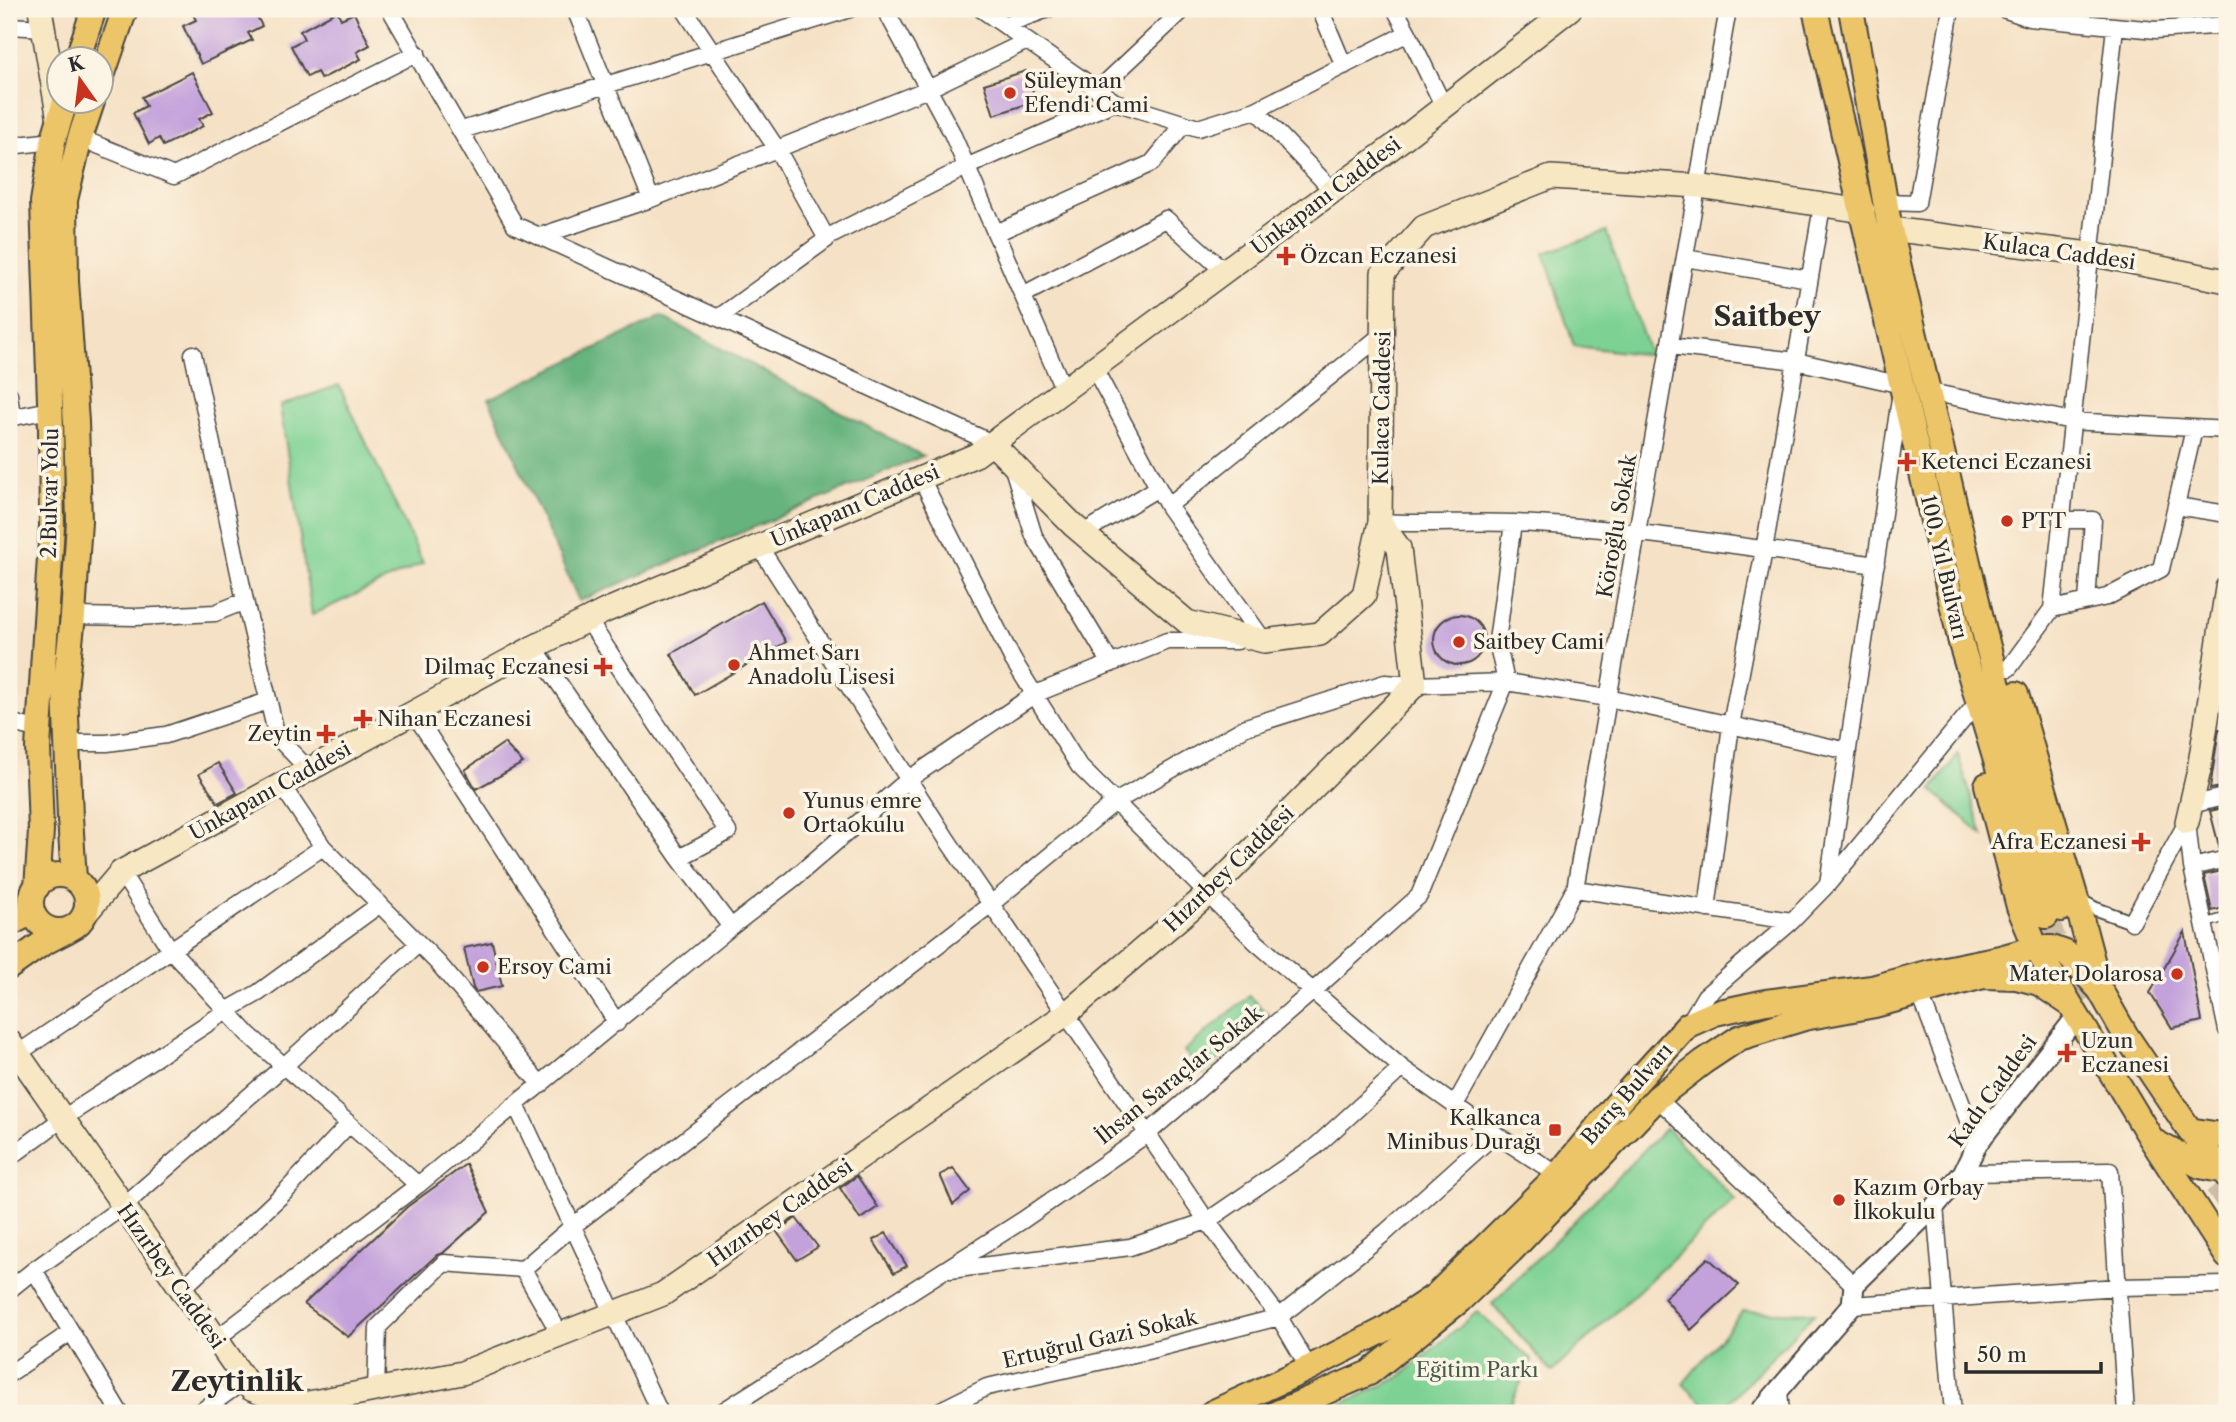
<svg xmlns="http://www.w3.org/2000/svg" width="2236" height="1422" font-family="'Libre Caslon Text',serif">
	<rect width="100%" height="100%" fill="#fcf5e5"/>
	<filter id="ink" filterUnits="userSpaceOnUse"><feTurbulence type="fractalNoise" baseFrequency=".0143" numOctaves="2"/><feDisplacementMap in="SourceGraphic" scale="14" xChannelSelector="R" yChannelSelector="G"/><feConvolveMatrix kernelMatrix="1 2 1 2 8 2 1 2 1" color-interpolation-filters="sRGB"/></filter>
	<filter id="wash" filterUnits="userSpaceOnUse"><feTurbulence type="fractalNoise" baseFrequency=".00686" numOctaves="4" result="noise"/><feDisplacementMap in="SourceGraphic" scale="28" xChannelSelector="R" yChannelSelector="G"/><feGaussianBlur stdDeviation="1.57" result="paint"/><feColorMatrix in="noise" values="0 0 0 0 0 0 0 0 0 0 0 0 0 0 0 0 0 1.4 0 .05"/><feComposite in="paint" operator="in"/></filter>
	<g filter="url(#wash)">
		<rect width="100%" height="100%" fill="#f5e1c5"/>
		<!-- green -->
		<path fill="#7dd193" stroke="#547e5f" stroke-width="2" d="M1607,232V233L1650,355L1574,346L1544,253Z
			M339,385L423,563L312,615L280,406Z
			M1958,754L1983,835L1932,790Z
			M1249,996L1269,1015L1203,1074L1184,1051Z
			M1666,1128L1735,1200L1552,1372L1492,1304Z
			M1743,1311L1815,1313L1718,1413H1713L1683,1384Z
			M1477,1312L1532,1360L1508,1409L1503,1413H1322L1398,1378Z"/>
		<!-- forest -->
		<path fill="#66b37d" stroke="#486f54" stroke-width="2" d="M661,317H662L923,456L579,601L489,399Z"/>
		<g id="blocks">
			<!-- building -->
			<path fill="#c3a1db" d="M190,9H253L262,26L248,33L252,40L201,64L183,26L196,20Z
				M337,11L341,19L354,13L370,45L357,52L361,59L321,79L317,72L307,77L291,46L304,39L300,31Z
				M1026,71L1036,101L994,115L984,84Z
				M192,72L213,112L199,119L203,126L163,146L159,138L149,144L133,113L146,106L142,97Z
				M762,601L786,642L695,695L671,654Z
				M1434 640a25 25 0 1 1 50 0a25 25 0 1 1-50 0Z
				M2219,729L2227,730V786L2210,789Z
				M504,743L523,763L476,789L465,770Z
				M218,763L237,793L218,803L199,774Z
				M2227,807V849L2220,850L2210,811Z
				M2227,870V907L2212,911L2204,875Z
				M2185,932L2202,1021L2172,1028L2150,993Z
				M492,942L502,986L476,992L473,988L464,948Z
				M466,1164L489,1212L443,1253L437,1255L348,1337L304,1304L407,1207Z
				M953,1168L970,1191L953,1205L940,1175Z
				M857,1176L878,1207L860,1219L840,1188Z
				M796,1218L818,1247L797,1260L777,1232Z
				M886,1233L907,1266L894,1273L873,1240Z
				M1708,1258L1739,1285L1691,1330L1664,1298Z"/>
		</g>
	</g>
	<g filter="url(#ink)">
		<use href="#blocks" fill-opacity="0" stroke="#494642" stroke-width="2"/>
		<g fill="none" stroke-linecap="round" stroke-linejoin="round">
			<!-- primary-tunnel -->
			<path stroke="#cdbda6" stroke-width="24" stroke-dasharray="24 12" stroke-linecap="butt" d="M2046,916L2066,975L2082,1002
				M2196,1155L2227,1200"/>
			<!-- service casing -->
			<g stroke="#494642" stroke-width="11">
				<path id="service" d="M2203,924L2227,917"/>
			</g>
			<!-- pedestrian casing -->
			<g stroke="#494642" stroke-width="16">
				<path id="pedestrian" d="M2077,899L2096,909L2132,922"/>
			</g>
			<!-- minor casing -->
			<g stroke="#494642" stroke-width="19">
				<path id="minor" d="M390,9L515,225L992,443
					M684,9L777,149L827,239L718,318
					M885,9L951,131L1064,390
					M981,9L1115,102L1198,128L1256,110L1408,33L1444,107
					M1320,9L1344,66
					M1395,9L1408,33
					M2003,9L2029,18L2156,30L2227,25
					M1004,25L1048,9
					M9,26L44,28
					M1098,90L1184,9
					M1256,110L1333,191
					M462,130L850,9
					M80,138L174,176L417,53
					M9,146L53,141
					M651,199L928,89L1027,41
					M1886,202L1917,203L1951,9
					M996,233L1152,163L1184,124
					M540,236L651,199L575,9
					M826,238L966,167L1115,102
					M1685,258L1809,279
					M1023,295L1166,219L1224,271
					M1670,346L1796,361L1902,385L1828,884
					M193,354L245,601L277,737L308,769
					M1094,368L1168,506L1383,334
					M1930,392L2072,421L2227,430
					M9,394L12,417
					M9,418L50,410
					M1012,465L1034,536L1111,664
					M921,478L1013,660L1079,766L1257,943L1402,1068L1495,1134L1558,1175
					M1168,506L1264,641
					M2176,506L2227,514
					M2061,520H2093L2087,601
					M1380,522C1425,525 1470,521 1514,523C1635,528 1756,549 1876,565
					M1083,533L1158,488
					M759,546L948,841L1207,1221L1279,1317L1309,1368
					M2052,609L2107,597L2161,569L2194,429
					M73,616L136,617L215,613L245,601
					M588,620L728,832L679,858
					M534,647L679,858L731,927
					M2009,668L2052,609L2115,27
					M1506,682L1497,641L1513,523
					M414,713L617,1023
					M9,722L39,730
					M67,743H107L166,735L268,701
					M2191,805L2227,796
					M2187,822L2192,867L2227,1030
					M323,847L438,963L541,1085
					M2192,867L2227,859
					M121,872L170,949L248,1034L418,1185L216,1339
					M1575,889L1792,921
					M1707,909L1731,725L1764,550L1822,206
					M2132,922L2187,822
					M1920,994L1977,1144
					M1689,1023L1705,996L1792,921L1828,884L1972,709
					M17,1054L323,847L281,784
					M1657,1098L1854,1285
					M516,1105L660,1413
					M1455,1105L1575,889L1728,9
					M9,1158L62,1119L228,1010L258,993L380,904
					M1963,1173L2110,1171L2126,1413
					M418,1185L731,927L793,879L909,779L1035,694L1167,641H1237
					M1935,1206L1953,1413
					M523,1269L573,1226L991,904L1115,802L1246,727L1385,683L1415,685L1506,682L1608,698L1848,751
					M950,1270L1130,1247L1207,1221L1315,1147L1402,1068
					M9,1290L34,1270
					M181,1290L287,1190L349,1124
					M1852,1305L2118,1287L2227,1285
					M9,1374L71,1332
					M376,1390L378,1327L444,1263L523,1269L560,1334
					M1779,1391L1781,1413
					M120,1413L34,1270L122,1207L284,1066L418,944
					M199,1413L245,1380
					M720,1413L1023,1220L1147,1134L1313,991L1419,896L1506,682
					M935,1413L987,1387L1147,1351L1279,1317L1386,1232L1495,1134"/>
			</g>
			<!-- tertiary casing -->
			<g stroke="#494642" stroke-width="23">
				<path id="tertiary" d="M1759,1413L1852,1305L1854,1285L1935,1206L1963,1173L1977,1144L2077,1016"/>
			</g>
			<!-- secondary casing -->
			<g stroke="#494642" stroke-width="26">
				<path id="secondary" d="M40,9L59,120
					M1890,229L2090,254L2227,281
					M992,443L1073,525L1187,622L1264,641L1320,634L1364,595L1380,522L1383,273L1424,227L1551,177L1698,186L1863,211
					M2187,822L2199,770L2227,588
					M86,913L121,872L534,647L605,611L976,455L1391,148L1570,9
					M9,1041L251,1389L293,1406L462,1373L663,1294L1066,1014L1208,894L1415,685L1399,548L1380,522"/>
			</g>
			<!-- primary casing -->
			<g stroke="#494642" stroke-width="28">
				<path id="primary" d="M1815,9L1962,647L2009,804L2046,916
					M1851,9L1890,229L1985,635L2018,764L2061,909
					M77,60L94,9
					M102,76L125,9
					M2016,694L2076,899L2100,990L2125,1034L2191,1132L2227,1176
					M1987,785L2019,907L2036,948L2152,1140L2227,1256
					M31 903a28 28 0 1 1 56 0a28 28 0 1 1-56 0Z
					M74,879L70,817L65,689L73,616L79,521L76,422L66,281L65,200L80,138L92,102
					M37,887L41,831L38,748L52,526L51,430L43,202L53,141L65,102
					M9,924L32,912
					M9,967L43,943L68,930
					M2189,1130L2227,1136
					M2153,1141L2200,1166L2225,1171
					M1212,1413L1309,1368L1384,1330L1435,1296L1558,1175L1612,1109L1688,1025L1715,1013L1766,1002L1872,988L1930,972L2000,958L2036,948H2052L2066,953L2100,990
					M1277,1413L1369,1373L1459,1301L1511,1251L1657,1098L1703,1062L1739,1038L1804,1018L1875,1005L1984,976L2016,977L2039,983L2067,1002"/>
			</g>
			<!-- service -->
			<use href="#service" stroke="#fff" stroke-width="8"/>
			<!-- pedestrian -->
			<use href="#pedestrian" stroke="#fff" stroke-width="12"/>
			<!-- minor -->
			<use href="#minor" stroke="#fff" stroke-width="16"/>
			<!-- tertiary -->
			<use href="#tertiary" stroke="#fff" stroke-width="19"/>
			<!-- secondary -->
			<use href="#secondary" stroke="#f7e8c3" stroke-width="23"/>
			<!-- primary -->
			<use href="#primary" stroke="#ecc569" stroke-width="24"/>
		</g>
	</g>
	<!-- markers -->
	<g fill="#c8321e" stroke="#fcf5e5" stroke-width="2.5">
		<circle cx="1010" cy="93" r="7"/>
		<path d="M1282.5 245.5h7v7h7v7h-7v7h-7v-7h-7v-7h7z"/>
		<path d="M1903.5 451.5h7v7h7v7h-7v7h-7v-7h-7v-7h7z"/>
		<circle cx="2007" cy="521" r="7"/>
		<circle cx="1459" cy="642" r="7"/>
		<circle cx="734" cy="665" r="7"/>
		<path d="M599.5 656.5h7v7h7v7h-7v7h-7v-7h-7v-7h7z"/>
		<path d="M359.5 708.5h7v7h7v7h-7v7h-7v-7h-7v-7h7z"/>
		<path d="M322.5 723.5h7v7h7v7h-7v7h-7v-7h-7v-7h7z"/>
		<circle cx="789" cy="813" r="7"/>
		<path d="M2137.5 831.5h7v7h7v7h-7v7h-7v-7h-7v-7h7z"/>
		<circle cx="483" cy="967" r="7"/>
		<circle cx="2177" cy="974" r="7"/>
		<path d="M2063.5 1042.5h7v7h7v7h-7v7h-7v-7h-7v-7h7z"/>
		<rect x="1548" y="1123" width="14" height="14" rx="3.5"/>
		<circle cx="1839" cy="1200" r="7"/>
	</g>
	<g text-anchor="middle" stroke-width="7" stroke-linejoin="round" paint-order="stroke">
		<!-- poi labels -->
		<g font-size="21" fill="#2b2b2b" stroke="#fcf5e5" text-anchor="start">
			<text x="1024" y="88">Süleyman<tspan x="1024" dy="24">Efendi Cami</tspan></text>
			<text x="1300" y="263">Özcan Eczanesi</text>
			<text x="1921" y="469">Ketenci Eczanesi</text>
			<text x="2021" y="528">PTT</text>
			<text x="1473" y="649">Saitbey Cami</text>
			<text x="748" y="660">Ahmet Sarı<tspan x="748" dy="24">Anadolu Lisesi</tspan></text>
			<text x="589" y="674" text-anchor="end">Dilmaç Eczanesi</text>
			<text x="377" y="726">Nihan Eczanesi</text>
			<text x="312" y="741" text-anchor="end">Zeytin</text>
			<text x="803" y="808">Yunus emre<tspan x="803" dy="24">Ortaokulu</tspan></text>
			<text x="2127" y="849" text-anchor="end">Afra Eczanesi</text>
			<text x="497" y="974">Ersoy Cami</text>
			<text x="2163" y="981" text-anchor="end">Mater Dolarosa</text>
			<text x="2081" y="1048">Uzun<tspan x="2081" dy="24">Eczanesi</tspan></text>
			<text x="1541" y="1125" text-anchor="end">Kalkanca<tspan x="1541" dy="24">Minibus Durağı</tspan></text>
			<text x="1853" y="1195">Kazım Orbay<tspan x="1853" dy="24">İlkokulu</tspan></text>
		</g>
		<!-- street labels -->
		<g font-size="21" fill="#2b2b2b" stroke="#fcf5e5">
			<text transform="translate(1326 196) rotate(-37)" y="7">Unkapanı Caddesi</text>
			<text transform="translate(2059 252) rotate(8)" y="7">Kulaca Caddesi</text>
			<text transform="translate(1382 408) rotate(-89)" y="7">Kulaca Caddesi</text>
			<text transform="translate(50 493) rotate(-89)" y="7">2.Bulvar Yolu</text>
			<text transform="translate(855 506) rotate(-23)" y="7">Unkapanı Caddesi</text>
			<text transform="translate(1617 526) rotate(-80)" y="7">Köroğlu Sokak</text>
			<text transform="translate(1944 567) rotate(77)" y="7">100. Yıl Bulvarı</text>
			<text transform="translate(270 791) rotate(-29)" y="7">Unkapanı Caddesi</text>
			<text transform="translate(1229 869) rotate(-44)" y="7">Hızırbey Caddesi</text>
			<text transform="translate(1179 1075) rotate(-39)" y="7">İhsan Saraçlar Sokak</text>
			<text transform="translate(1993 1091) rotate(-54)" y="7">Kadı Caddesi</text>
			<text transform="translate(1627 1094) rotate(-49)" y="7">Barış Bulvarı</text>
			<text transform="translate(780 1213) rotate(-35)" y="7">Hızırbey Caddesi</text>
			<text transform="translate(171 1276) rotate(55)" y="7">Hızırbey Caddesi</text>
			<text transform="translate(1100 1339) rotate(-13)" y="7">Ertuğrul Gazi Sokak</text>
		</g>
		<!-- park labels -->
		<g font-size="21" fill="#445d4a" stroke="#fcf5e5">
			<text x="1477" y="1377">Eğitim Parkı</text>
		</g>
		<!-- district labels -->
		<g font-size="28" font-weight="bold" fill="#2b2b2b" stroke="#fcf5e5">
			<text x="1767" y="326">Saitbey</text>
			<text x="237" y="1391">Zeytinlik</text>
		</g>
	</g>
	<!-- margin -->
	<rect width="2236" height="1422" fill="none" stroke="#fcf5e5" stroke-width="35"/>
	<!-- north arrow -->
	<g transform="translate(80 80) rotate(346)"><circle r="33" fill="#fcf5e5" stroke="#a8a49b" stroke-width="2"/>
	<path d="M0-5L12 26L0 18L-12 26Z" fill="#c8321e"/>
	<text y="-10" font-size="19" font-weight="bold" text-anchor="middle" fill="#2b2b2b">K</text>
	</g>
	<!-- scale -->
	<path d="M1966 1362v10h135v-10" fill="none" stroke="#2b2b2b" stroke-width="3.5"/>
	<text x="1977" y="1362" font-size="21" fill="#2b2b2b" stroke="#fcf5e5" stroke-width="5" paint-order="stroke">50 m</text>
</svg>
